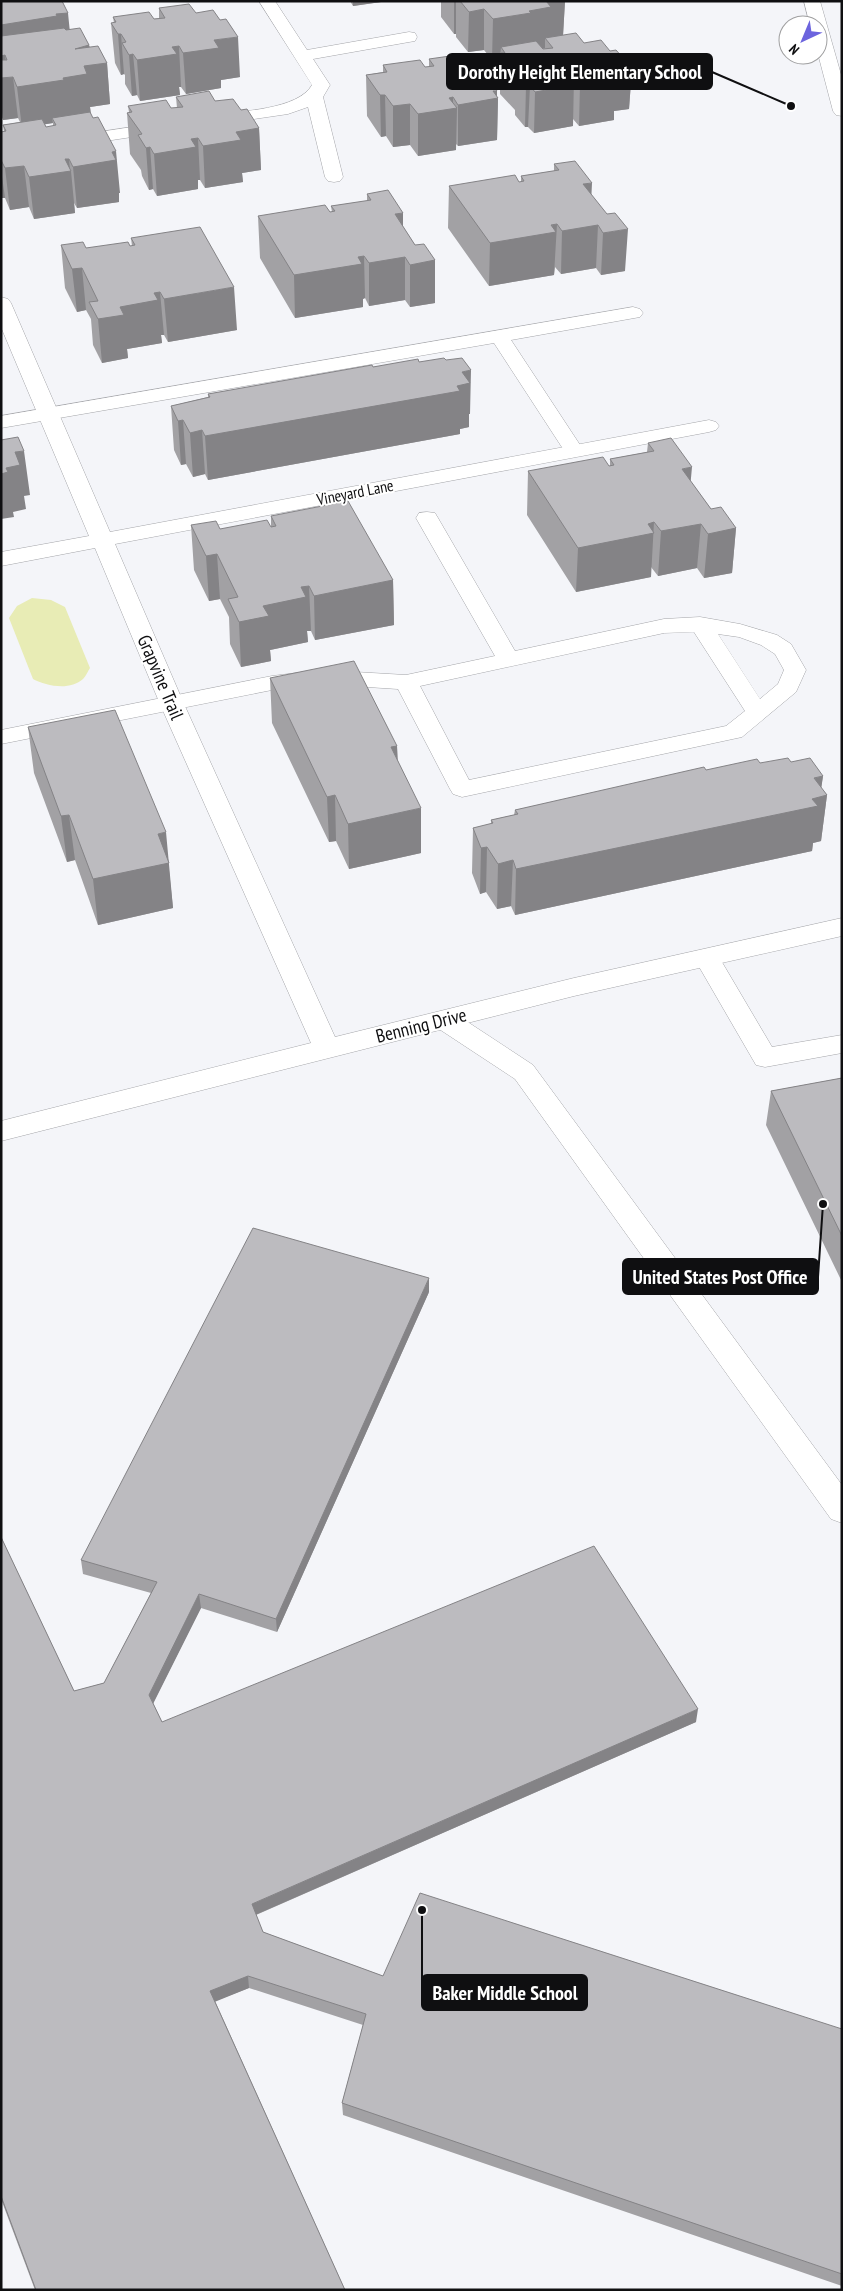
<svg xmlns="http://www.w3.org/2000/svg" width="843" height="2291" font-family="'PT Sans Narrow',sans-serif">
	<rect width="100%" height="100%" fill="#f4f5f9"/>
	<!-- green -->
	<path fill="#e8ecb5" d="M32,598L51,600L65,607L90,668C88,671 86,676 83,679C70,691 46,686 33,679L9,618L17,606Z"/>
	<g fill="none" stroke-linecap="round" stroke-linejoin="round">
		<!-- lane casing -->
		<g stroke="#a4a5a9" stroke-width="1">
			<path id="lane" d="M259,1H275L307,50L409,32L415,33L417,37L415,41L409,42L313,59L330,85L323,97L343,177L340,181L334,182L328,181L325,177L308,107L288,114L213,125L207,124L204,120L207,116L213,115C240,111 298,110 312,85Z
				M804,1H820L842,78V116L836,115L833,111L818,54V25H810Z
				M165,122L171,123L174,127L171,131L1,157V147Z
				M633,307L640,309L643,313L640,317L511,340L584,451L581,455L574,457L567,455L494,343L1,428V416Z
				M427,512L435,513L438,518L515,651L664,619L700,617L740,624L777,635L791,644L806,670L796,692L742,737L462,797L453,794L450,789L398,689L321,684L272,690L1,744V730L272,676L321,670L406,675L495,656L416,518L419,513ZM694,632L745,711L726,726L469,780L420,686L664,633ZM718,634L739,637L761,645L775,654L784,670L778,684L760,699Z
				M707,949L716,952L772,1047L842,1035V1053L765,1067L756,1065L694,958L698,952Z
				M445,1011L454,1013L533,1065L842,1485V1523L831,1519L515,1079L436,1027L432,1020L436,1013Z"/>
		</g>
		<!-- street casing -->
		<g stroke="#a4a5a9" stroke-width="1">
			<path id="street" d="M1,297L8,299L11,303L110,532L709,420L716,422L719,426L716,430L709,432L115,544L184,704L335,1037L574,978L842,918V936L574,996L1,1141V1121L311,1043L160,704L95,548L1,566V552L89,536L1,327Z"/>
		</g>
		<!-- lane -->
		<use href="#lane" fill="#fff" fill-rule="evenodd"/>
		<!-- street -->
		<use href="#street" fill="#fff" fill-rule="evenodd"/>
	</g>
	<!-- wall -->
	<path fill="#a2a1a4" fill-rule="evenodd" d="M1,1L70,29L89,45L90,47L107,63L110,104L90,107L91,115L120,193H119V202L77,208L74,203L75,213L34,219L29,207L10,210L5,198H1V132H4L3,125L20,122L18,118L3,120L1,115ZM53,123V126L46,127L45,124Z
		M350,1H388L353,6Z
		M441,1H565L563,35L584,43L610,51L632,68L629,109L614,111V120L579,126L573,119V126L534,133L528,127H525L515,115V110L500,94V58L492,60L484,50L468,52L456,37V34H454L441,17Z
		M159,8L240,77L221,80V88L186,94L181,87H179L180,95L140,101L137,95L132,96L125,84V75L124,74L121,75L115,63L111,23H114L113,17L154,19L159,18Z
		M429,59L497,97L498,98L497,140L458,146L456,144V150L418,156L410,145L393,147L386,136L381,137L367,116L366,75L383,72V65L425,67H429Z
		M176,97L215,101L241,110L259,128L261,170L242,173L243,182L205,188L200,180H198V189L157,196L153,189L149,190L142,176L141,170L130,154L127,113L129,112L128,106L171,108H177Z
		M554,164L591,195L625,271L601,275L596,268L561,274L555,267L554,275L489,286L448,228L449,186L521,182V176L554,171Z
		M367,194L403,227L415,245L435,260V303L410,307L405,300L369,306L365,298L363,299V307L295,318L260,258L258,216L332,212L331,206L367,201Z
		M131,238L237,330L168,342L164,335H161L162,343L127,349L128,358L102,363L93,345L91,319L86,310L77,312L65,288L61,245L86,248L130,246H132Z
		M419,362L470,414H469V427L460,429V434L208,480L205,474L193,477L186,464L181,465L174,450L171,406L208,397V394L373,367Z
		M648,443L691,482L711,509L736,528L732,573L704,578L697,568L658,576L651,567V577L576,592L527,515L528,471L610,466V459L647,452Z
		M271,516L393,580L394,625L315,640L311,631H307L308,642L270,650L271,661L241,667L230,644L229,617L220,599L209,601L194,570L191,525L220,529L271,527Z
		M270,678L397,746L398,761L421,853L349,869L336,841L329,842L272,723Z
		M28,727L168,861L173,908L98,925L75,860L67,862L34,773Z
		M791,762L823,776L821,788L827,795L821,841L813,843L812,851L515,915L511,906L497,909L486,892L480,894L472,873L473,828L491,824V820L514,815L515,810L706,770L760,763Z
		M842,1078V1282L766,1125L771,1091Z
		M429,1292L277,1632L201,1608L153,1703L162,1722H696L256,1915L263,1932L383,1976L842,2029V2286L343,2115L342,2103L363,2025L249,1988L215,2001L345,2290H35L1,2199V1537L74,1691L104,1683L151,1593L83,1574L81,1560Z"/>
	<!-- shaded-wall -->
	<path fill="#848386" d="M43,1L68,13L72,53L7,60L5,55L8,78L13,77L18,118L3,120L1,104V25Z
		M353,1H388L353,6Z
		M454,1H456V34H454Z
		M528,1H565L563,36L545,38V48L530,50L505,53L501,47L500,58L492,60L493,19Z
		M484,9V50L468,52L469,12Z
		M118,34H121L124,74L121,75Z
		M238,37L240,77L221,80V88L186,94L183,53L214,40Z
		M89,45L91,65L107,63L110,104L90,107L91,115L52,118L53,123L22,128L17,87L63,78L75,49Z
		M179,46L181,87H179L180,95L140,101L137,60L172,47Z
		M133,54L137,95L132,96L129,55Z
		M632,68L629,109L614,111V120L579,126L580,85L610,72Z
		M574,77L573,126L534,133L535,92L568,78Z
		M526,86H530L528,127H525Z
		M493,91H497V99L498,98L497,140L458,146V105Z
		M380,95H385L386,136L381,137Z
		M453,97V109L457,108L456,150L418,156V114L449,98Z
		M410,104V145L393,147V106Z
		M259,128L261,170L242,173L243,182L205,188L203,146L236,132Z
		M198,138L200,180H198V189L157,196L154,154L191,139Z
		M150,147L153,189L149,190L146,148Z
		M116,151L120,193H119V202L77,208L73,167L112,152Z
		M65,159H69L70,171H71L75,213L34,219L29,177Z
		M24,166L29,207L10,210L5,168Z
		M1,169L5,198H1Z
		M592,183L590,225L583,184Z
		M403,213V255L395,214Z
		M557,224L554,275L489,286L490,243Z
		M598,225L596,268L561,274L562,231Z
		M628,229L625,271L601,275L603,233Z
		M364,256L365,298L363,299V307L295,318L294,275L358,257Z
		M405,257V300L369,306V263Z
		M435,260V303L410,307V265Z
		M82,268L86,310L77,312L72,269Z
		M234,287L237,330L168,342L164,299Z
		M160,292L164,335H161L162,343L127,349L128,358L102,363L98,319L120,307L154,293Z
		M471,370L470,414H469V427L460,429V434L208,480L205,436L457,386L462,372Z
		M183,420L186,464L181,465L178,421Z
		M202,430L205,474L193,477L190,433Z
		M24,451L30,495L24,496L26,509L13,512L14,517L1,519V474L6,468L15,452Z
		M692,467L688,511L682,469Z
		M654,522L651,577L576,592L578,548L648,524Z
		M701,524L697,568L658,576L661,531Z
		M736,528L732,573L704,578L708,534Z
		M217,554L220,599L209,601L206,556Z
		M393,580L394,625L315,640L314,596Z
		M309,586L311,631H307L308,642L270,650L271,661L241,667L239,622L263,606L301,587Z
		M397,746L398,791L391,747Z
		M823,776L820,797L827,795L821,841L813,843L812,851L515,915L516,869Z
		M335,795L336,841L329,842L327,797Z
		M421,808V853L349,869L348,824Z
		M69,815L75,860L67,862L61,816Z
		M166,832L173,908L98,925L93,879L158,834Z
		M487,847L486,892L480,894L481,848Z
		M513,860L511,906L497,909L498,864Z
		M429,1278V1292L277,1632L276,1619Z
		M199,1594L201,1608L151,1708L149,1695Z
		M698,1709L696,1722L253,1916L252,1904Z
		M248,1976L249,1988L212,2003L210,1991Z"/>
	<!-- building -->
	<path fill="#bcbbbf" stroke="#848386" d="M1,1H62L68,13L56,14L57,16L1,25Z
		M460,1H546L551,7L529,11L531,13L493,19L484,9L469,12Z
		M189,4L196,13L213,10L220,20L226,19L238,37L214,40L219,48L183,53L179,46L172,47L177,54L137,60L133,54L129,55L122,43L126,42L121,34H118L111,23L116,22L113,17L149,12L154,19L165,18L159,8Z
		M64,28L66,30L80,28L89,45L75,49L98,46L107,63L84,66L87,74L63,78L64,80L17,87L13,77L1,78V60H7L5,55L1,56V36Z
		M576,33L584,43L601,40L610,51L616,50L632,68L610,72L616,79L580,85L574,77L568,78L574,85L535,92L530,86H526L516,74L520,73L501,53H505L501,47L536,41L543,49L553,48L545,38Z
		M464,54L469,59H473L497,91H493L498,98L458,105L453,97L449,98L457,108L418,114L410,104L393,106L385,95H380L366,75L387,72L383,65L420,60L425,67L434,66L429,59Z
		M209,91L215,101L233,99L241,110L247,109L259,128L236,132L241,140L203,146L198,138L191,139L196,147L154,154L150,147L146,148L138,135L142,134L127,113L132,112L128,106L166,100L171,108L183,107L176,97Z
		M90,112L93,118L98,117L116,151L112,152L116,160L73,167L69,159H65L71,171L29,177L24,166L5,168L1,160V132L6,131L3,125L42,119L46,127L56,125L52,118Z
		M575,161L592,183L583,184L607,214L615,213L628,229L603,233L598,225L562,231L557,224L551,225L556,232L490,243L449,186L515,175L519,182L524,181L521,176L559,170L554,164Z
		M388,190L403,213L395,214L415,245L424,244L435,260L410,265L405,257L369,263L364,256L358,257L362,264L294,275L258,216L325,205L330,212L335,211L331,206L371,200L367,194Z
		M200,227L234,287L164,299L160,292L154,293L158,300L120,307L124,315L98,319L89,302L98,301L82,268L72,269L61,245L83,242L86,248L128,242L130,246L135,245L131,238Z
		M444,358L446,360L462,358L471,370L462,372L470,383L457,386L460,391L205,436L202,430L190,433L183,420L178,421L171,406L210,397L208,394L372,365L373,367L418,359L419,362Z
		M18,437L24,451L15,452L20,465L6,468L8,472L1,474V440Z
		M671,438L692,467L682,469L711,509L721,507L736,528L708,534L701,524L661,531L654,522L648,524L654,533L578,548L528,471L603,457L609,466L614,465L610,459L654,451L648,443Z
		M348,501L393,580L314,596L309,586L301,587L306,597L263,606L269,616L239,622L228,599L238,597L217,554L206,556L191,525L216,521L220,529L267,520L271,527L276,526L271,516Z
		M354,661L397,746L391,747L421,808L348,824L335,795L327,797L270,678Z
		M115,710L166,832L158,834L169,863L93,879L69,815L61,816L28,727Z
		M788,758L791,762L810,758L823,776L814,778L827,795L812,799L818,806L516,869L513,860L498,864L487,847L481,848L473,828L493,823L491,820L518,814L515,810L704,767L706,770L757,759L760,763Z
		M842,1078V1236L771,1091Z
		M253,1228L429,1278L276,1619L199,1594L149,1695L162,1722L594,1546L698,1709L252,1904L263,1932L383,1976L420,1893L842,2029V2274L342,2103L366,2014L248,1976L210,1991L345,2290H36L1,2196V1537L74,1691L104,1683L157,1582L81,1560Z"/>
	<g text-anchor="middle" stroke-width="4" stroke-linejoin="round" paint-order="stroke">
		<!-- far-street labels -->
		<g font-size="16" fill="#0f0f11" stroke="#fff">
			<text transform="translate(355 492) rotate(-11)" y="6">Vineyard Lane</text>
		</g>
		<!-- street labels -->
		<g font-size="19" fill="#0f0f11" stroke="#fff">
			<text transform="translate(161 677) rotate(67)" y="7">Grapvine Trail</text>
			<text transform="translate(421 1025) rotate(-14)" y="7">Benning Drive</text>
		</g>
	</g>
	<!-- callouts -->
	<path fill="none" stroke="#0f0f11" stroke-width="2" d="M791 106L712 72M823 1204L818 1277M422 1910L422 1993"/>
	<g fill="#0f0f11" stroke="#fff" stroke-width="2">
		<circle cx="791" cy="106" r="5"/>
		<circle cx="823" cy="1204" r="5"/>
		<circle cx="422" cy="1910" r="5"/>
	</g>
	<g fill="#0f0f11" stroke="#0f0f11" stroke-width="2">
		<rect x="447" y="54" width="265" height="35" rx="5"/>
		<rect x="623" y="1259" width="195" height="35" rx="5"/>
		<rect x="422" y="1975" width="165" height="35" rx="5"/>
	</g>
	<g font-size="20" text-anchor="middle" font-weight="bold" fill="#fff">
		<text x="580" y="79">Dorothy Height Elementary School</text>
		<text x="720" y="1284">United States Post Office</text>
		<text x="505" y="2000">Baker Middle School</text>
	</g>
	<!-- border -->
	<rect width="843" height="2291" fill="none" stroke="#0f0f11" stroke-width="5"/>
	<!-- north arrow -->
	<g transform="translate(803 40) rotate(224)"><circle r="24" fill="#ffffff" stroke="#9f9fa0"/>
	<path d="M0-4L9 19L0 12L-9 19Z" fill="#6c64de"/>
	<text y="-8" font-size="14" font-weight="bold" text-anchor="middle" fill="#0f0f11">N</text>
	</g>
</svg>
